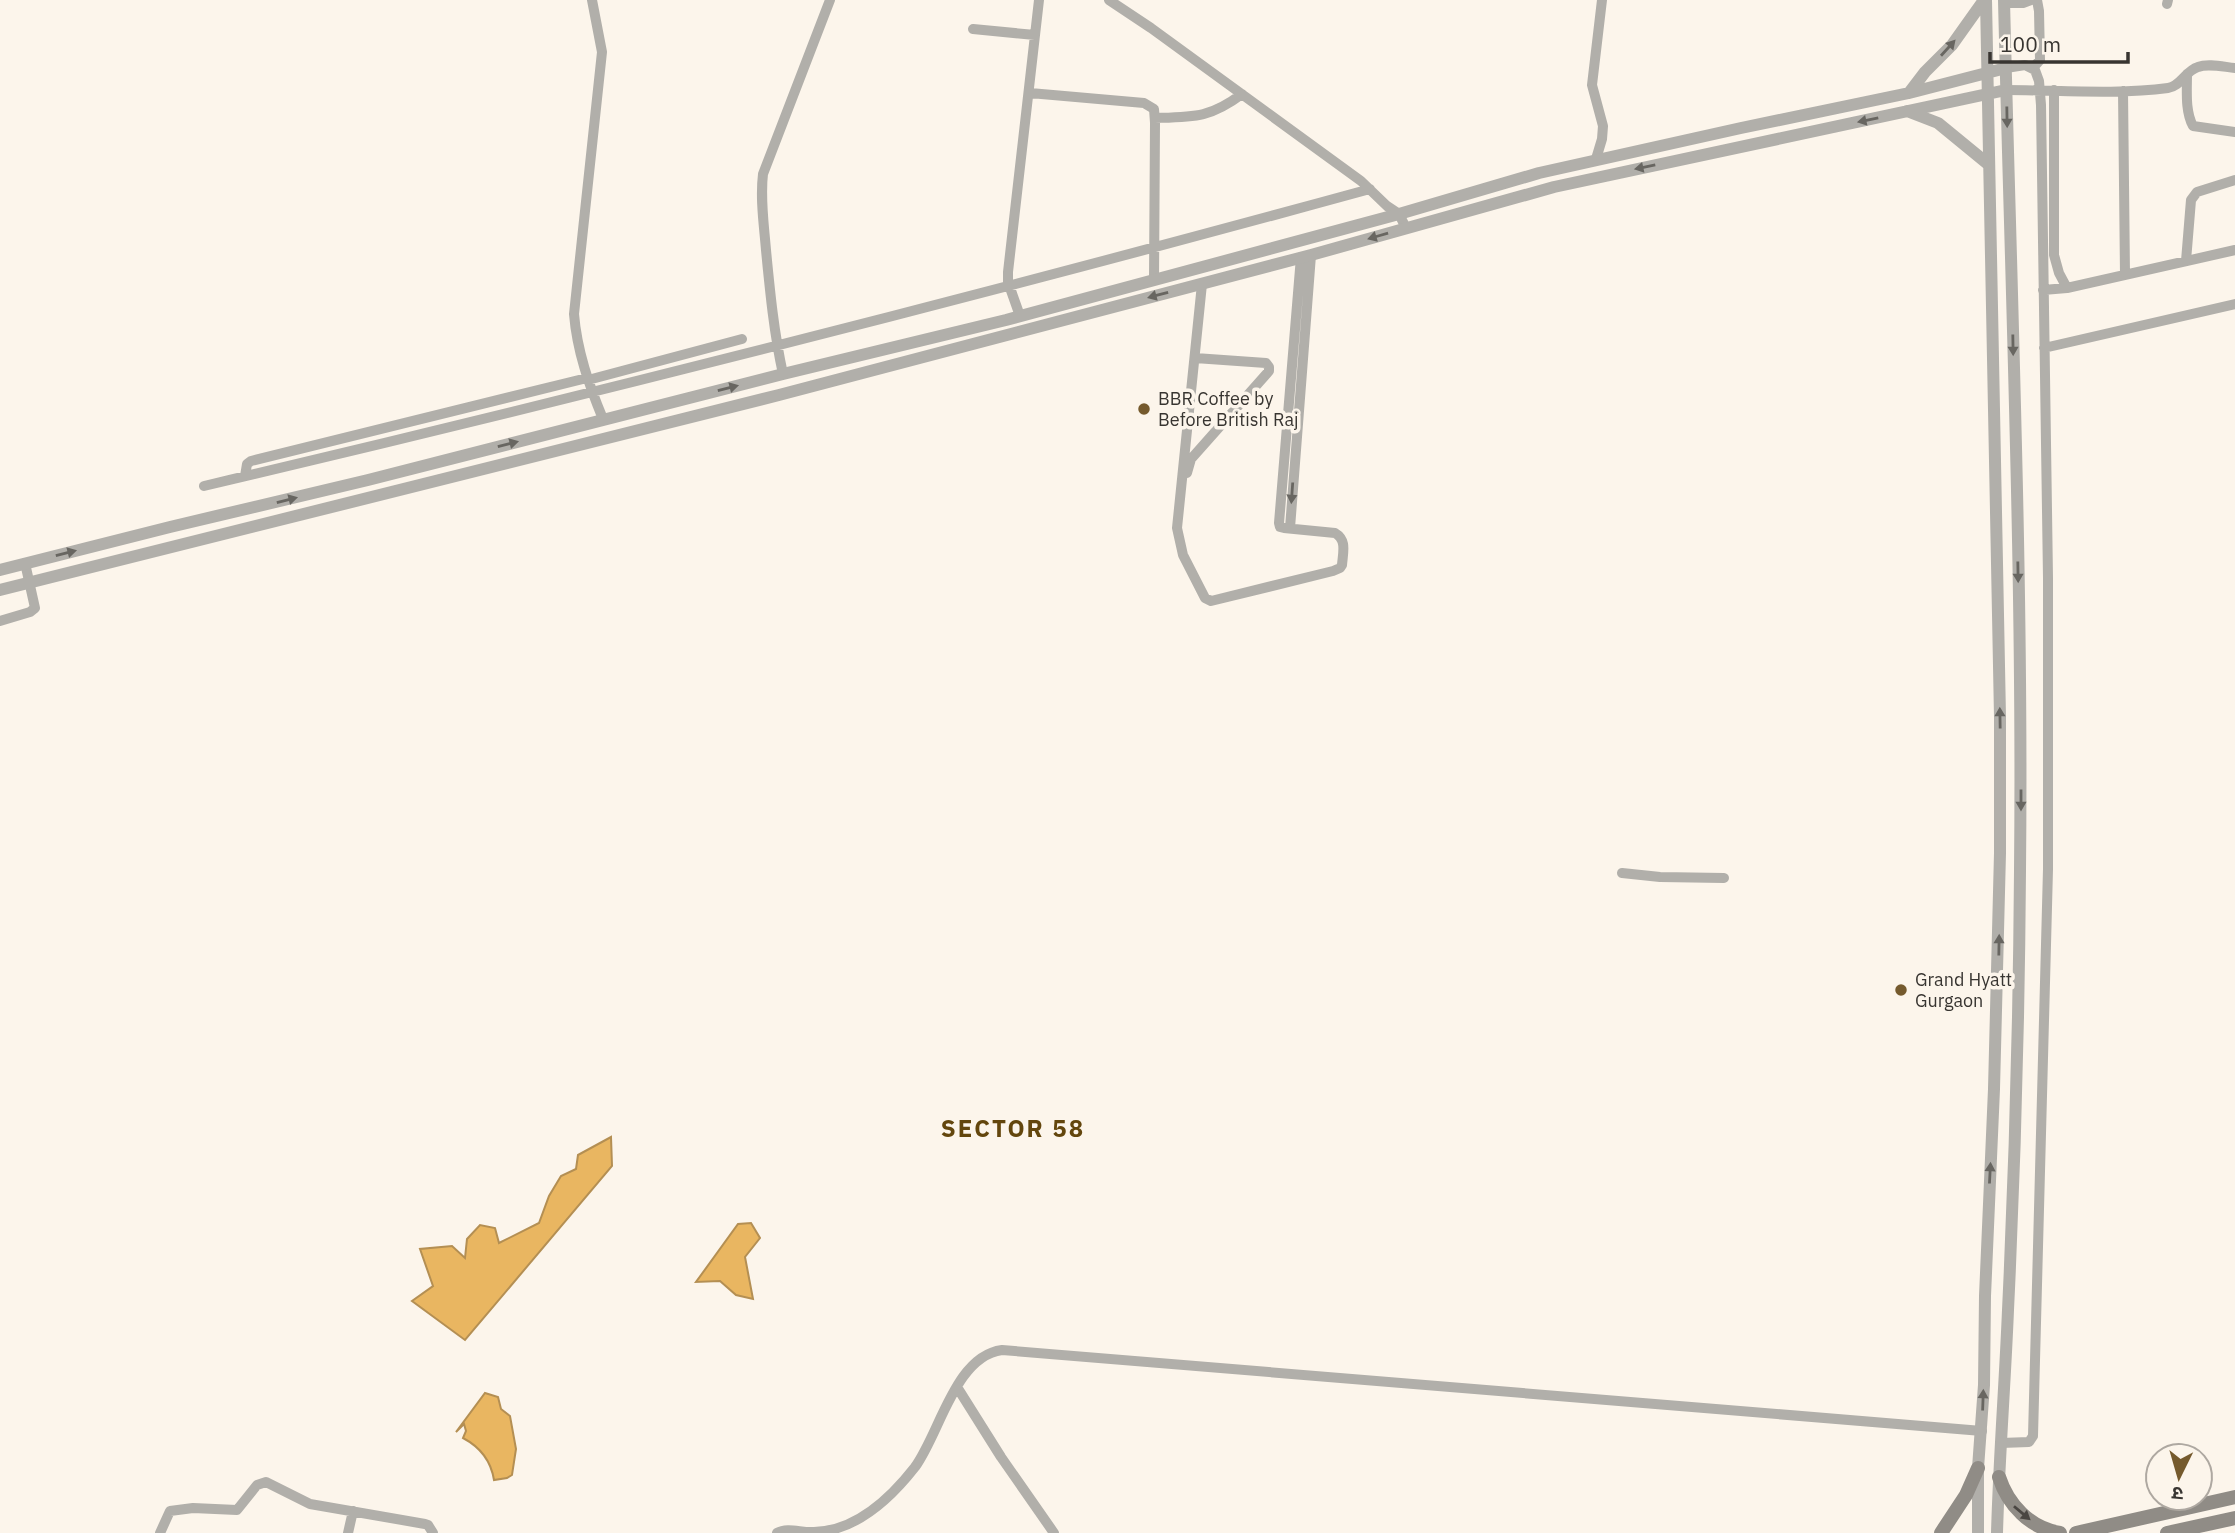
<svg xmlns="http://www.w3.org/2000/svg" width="2235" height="1533" font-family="'IBM Plex Sans','Noto Sans Devanagari',sans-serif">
	<rect width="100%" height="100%" fill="#fcf5eb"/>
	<!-- water -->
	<path fill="#e9b661" stroke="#b48f53" stroke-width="2" d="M611,1137L612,1166L465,1340L412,1301L433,1286L420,1249L452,1246L465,1258L467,1239L480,1225L495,1228L499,1243L539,1223L549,1196L561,1176L576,1169L578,1155Z
		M751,1223L760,1238L745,1257L753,1299L736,1295L720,1281L696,1282L738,1224Z
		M485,1393L498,1397L501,1409L510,1416L516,1449L512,1475L507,1478L494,1480C491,1461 480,1447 463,1438L466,1431L464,1424L456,1432Z"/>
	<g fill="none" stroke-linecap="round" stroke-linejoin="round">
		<!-- minor -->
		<path stroke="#b1afaa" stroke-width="10" d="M592,0L602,52L574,314C577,351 589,385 603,419
			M1109,0L1151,28L1361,181L1387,206L1399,214L1406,228
			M2004,3H2023L2031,0
			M2167,4L2168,0
			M973,29L1035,35
			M2033,68L2040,60L2039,11L2037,0
			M2187,74C2187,91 2185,111 2193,126L2235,132
			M2006,90C2059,90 2115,95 2168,88C2181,86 2185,71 2198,67C2208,63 2224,67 2235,68
			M2054,90V255L2059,273L2067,288
			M2123,91L2125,275
			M1030,93L1144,103L1154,109L1155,123L1154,280
			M1155,118C1194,117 1210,118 1242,94
			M1596,159L1602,139L1603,126L1592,85L1602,0
			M2186,261L2191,200L2197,192L2235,180
			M1202,284L1177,528L1183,555L1205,598L1211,601L1333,571L1340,568L1342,565C1343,552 1347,540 1335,533L1284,528L1280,527L1279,523L1301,257
			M2043,290L2067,288L2235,250
			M1020,316L1008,282V272L1039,0
			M2044,348L2235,304
			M783,374C774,333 770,292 766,250C764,225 760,199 763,174L830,0
			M588,380L742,339
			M1187,473L1191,459L1269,371V367L1266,363L1195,358
			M245,476L247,464L251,461L587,378
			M204,486C594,394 983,295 1370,189
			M1290,528L1311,255
			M0,621L30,612L35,608L25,563
			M1622,873L1660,877L1724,878
			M957,1387L1001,1457L1054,1533
			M2001,1443L2029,1442L2033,1436L2048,869V578L2041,105L2039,81L2035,70L2025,65L2006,68
			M160,1533L170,1511L193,1508L237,1510L257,1485L266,1482L310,1504L425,1524L428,1525L433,1533
			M348,1533L353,1511
			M777,1533C788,1527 801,1533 814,1532C856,1531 890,1499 915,1467C940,1433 955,1356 1002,1350L1982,1431"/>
		<!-- tertiary -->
		<path stroke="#b1afaa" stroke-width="12" d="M1909,93L1925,72L1952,45L1984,0
			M1907,111L1938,123L1988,164
			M0,570L170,527L368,480L783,374L1006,320L1399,214L1539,173L1741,128L1909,93L2006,68
			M0,590L779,395L1311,255L1554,187L2006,90
			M1978,1533V1468L1984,1385L1985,1296L1994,1089L2000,853V717L1986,0
			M1997,1533C1999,1459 2005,1384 2008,1310C2015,1164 2019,1017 2020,871C2023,580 2011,290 2004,0"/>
		<!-- secondary -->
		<path stroke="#908c86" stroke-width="14" d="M1999,1477C2008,1505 2030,1528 2060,1533
			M1941,1533L1966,1495L1978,1468
			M2076,1533L2235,1497
			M2167,1533L2235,1518"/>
	</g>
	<!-- one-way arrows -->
	<defs><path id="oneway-solid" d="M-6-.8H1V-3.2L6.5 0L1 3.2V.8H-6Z" transform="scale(1.75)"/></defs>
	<g fill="#686661">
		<use href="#oneway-solid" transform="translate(1948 48) rotate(-48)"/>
		<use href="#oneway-solid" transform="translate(2007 117) rotate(89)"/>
		<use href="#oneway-solid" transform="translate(1868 120) rotate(168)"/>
		<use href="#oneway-solid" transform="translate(1645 167) rotate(168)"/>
		<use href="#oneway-solid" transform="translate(1378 236) rotate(164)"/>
		<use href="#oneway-solid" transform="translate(1158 295) rotate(165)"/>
		<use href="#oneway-solid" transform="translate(2013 345) rotate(89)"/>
		<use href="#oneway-solid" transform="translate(728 388) rotate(-14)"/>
		<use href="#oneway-solid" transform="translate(508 444) rotate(-14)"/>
		<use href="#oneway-solid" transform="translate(1292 493) rotate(94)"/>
		<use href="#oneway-solid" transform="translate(287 500) rotate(-14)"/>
		<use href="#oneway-solid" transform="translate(66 553) rotate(-14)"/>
		<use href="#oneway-solid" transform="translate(2018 572) rotate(89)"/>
		<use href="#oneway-solid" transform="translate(2000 718) rotate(-91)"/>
		<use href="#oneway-solid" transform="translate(2021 800) rotate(90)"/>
		<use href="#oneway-solid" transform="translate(1999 945) rotate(-89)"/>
		<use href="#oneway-solid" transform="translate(1990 1173) rotate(-87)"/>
		<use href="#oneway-solid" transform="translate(1983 1400) rotate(-88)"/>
	</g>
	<use fill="#4a4642" href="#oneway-solid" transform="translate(2022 1513) rotate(40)"/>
	<!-- markers -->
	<g fill="#755a2d" stroke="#fcf5eb" stroke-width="2.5">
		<circle cx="1144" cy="409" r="7"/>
		<circle cx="1901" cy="990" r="7"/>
	</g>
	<g text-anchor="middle" stroke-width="7" stroke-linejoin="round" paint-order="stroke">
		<!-- poi labels -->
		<g font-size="18" fill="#383531" stroke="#fcf5eb" text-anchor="start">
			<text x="1158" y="405">BBR Coffee by<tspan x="1158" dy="21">Before British Raj</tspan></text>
			<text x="1915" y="986">Grand Hyatt<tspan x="1915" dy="21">Gurgaon</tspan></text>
		</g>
		<!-- district labels -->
		<g font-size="24" font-weight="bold" letter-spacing="2" fill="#63460d" stroke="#fcf5eb">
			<text x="1013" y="1137">SECTOR 58</text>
		</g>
	</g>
	<!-- north arrow -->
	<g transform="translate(2179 1477) rotate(185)"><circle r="33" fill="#fcf5eb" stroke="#aea8a1" stroke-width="2"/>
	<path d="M0-5L12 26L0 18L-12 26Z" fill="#755a2d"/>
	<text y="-10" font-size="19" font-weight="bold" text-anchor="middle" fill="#383531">उ</text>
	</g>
	<!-- scale -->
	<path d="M1990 52v10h138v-10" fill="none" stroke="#383531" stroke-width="3.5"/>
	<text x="2000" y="52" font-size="21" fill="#383531" stroke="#fcf5eb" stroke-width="5" paint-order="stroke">100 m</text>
</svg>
